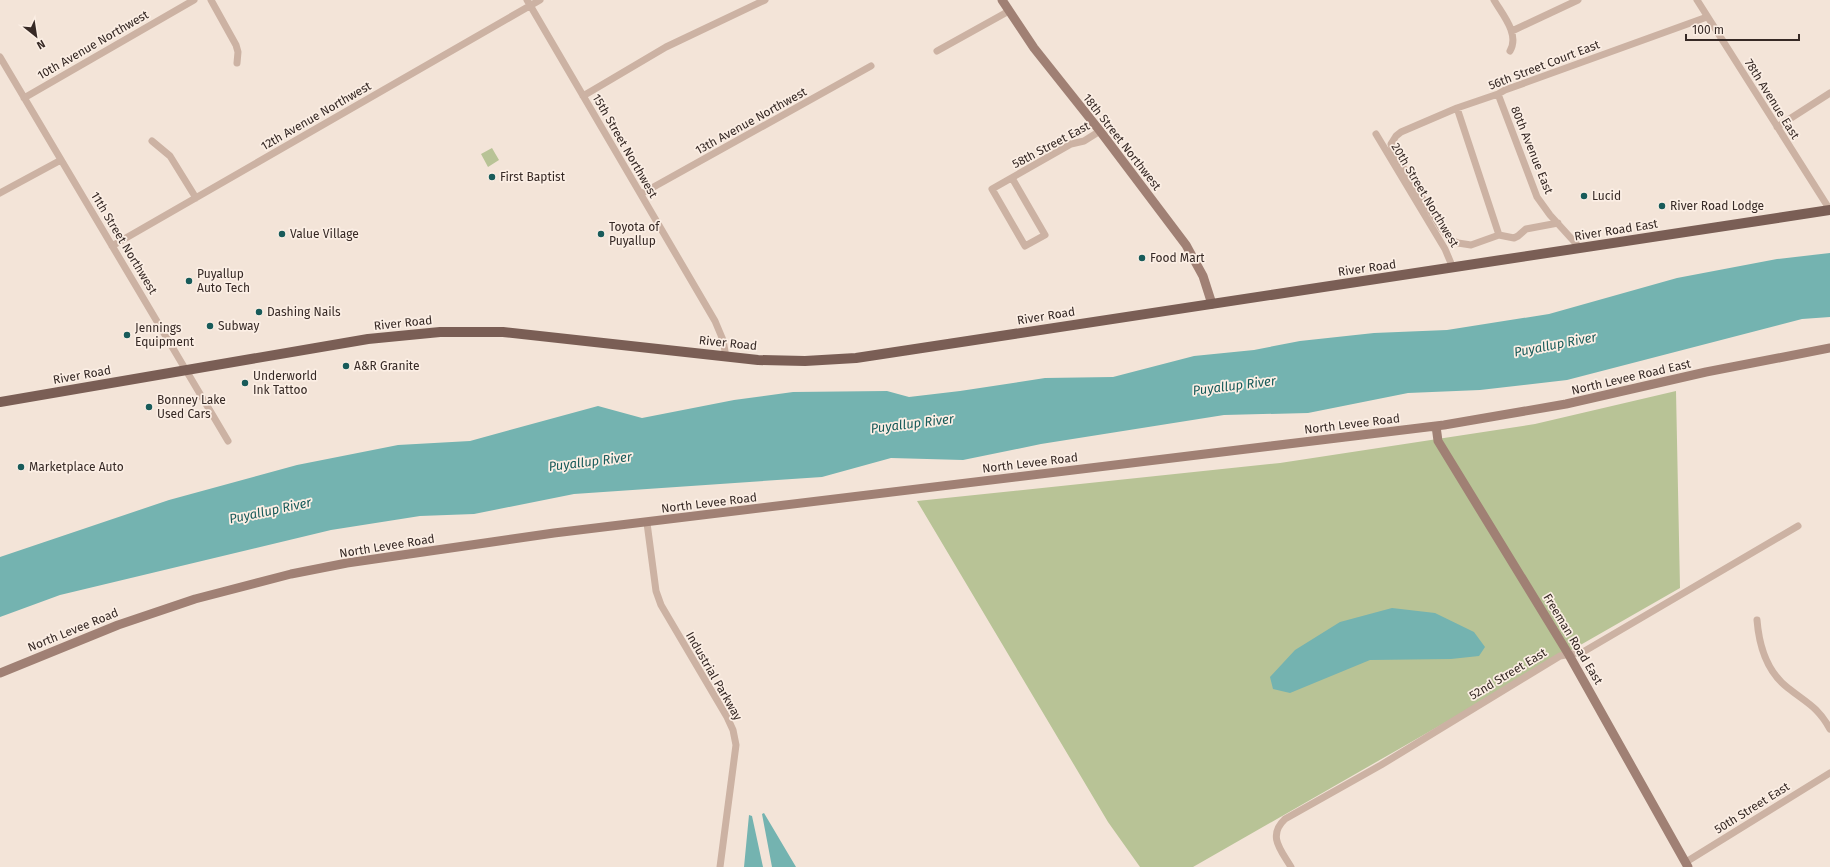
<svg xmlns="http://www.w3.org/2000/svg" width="1830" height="867" font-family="'Fira Sans',sans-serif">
	<rect width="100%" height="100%" fill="#f3e4d8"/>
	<!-- green -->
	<path fill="#b8c396" d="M492,148L499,160L488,167L481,154Z
		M1676,391L1680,588L1193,867H1140L1108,822L917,501L1280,463L1535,424Z"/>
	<!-- water -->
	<path fill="#74b3b0" d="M1830,253V317L1802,319L1567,380L1480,390L1408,393L1308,413L1224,415L1041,444L963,460L891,458L822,477L574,494L474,514L420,516L331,530L60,595L0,617V557L169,500L297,465L398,445L470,441L598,406L642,418L734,400L793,392L887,391L909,397L960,391L1045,378L1113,377L1194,356L1254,350L1300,341L1374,333L1447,330L1549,314L1677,278L1777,259Z
		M1392,608L1435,613L1474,632L1485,647L1479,656L1451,659L1370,660L1290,693L1273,689L1270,677L1295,650L1340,622Z
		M764,813L796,867H772L762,814Z
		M749,815L752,816L763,867H744Z"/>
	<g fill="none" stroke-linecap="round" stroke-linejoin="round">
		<!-- street -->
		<path stroke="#ccb2a3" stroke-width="7" d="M211,0L236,45L238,52L237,63
			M527,0L715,321L723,340L726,357
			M1494,0C1502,14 1520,34 1510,51
			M1697,0L1830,210
			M1512,31L1578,0
			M937,51L1009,11
			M0,57L228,441
			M1498,94L1537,197L1550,215L1580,248
			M583,96L666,47L765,0
			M24,98L194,0
			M1457,108L1499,235
			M1777,127L1830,93
			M1376,134L1445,249L1453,268
			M152,141L170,156L196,198
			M1012,178L1045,235L1025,246L992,189L1071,144L1084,141L1100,131
			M0,193L61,160
			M641,194L871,66
			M1558,223L1526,229L1518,236L1514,238L1499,235L1471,245L1458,243L1451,240L1441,228L1393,151L1391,144L1396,136L1401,132L1457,108L1498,94L1505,90L1707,17
			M112,246L540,0
			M647,523L656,591L661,605L727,717L733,730L736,745L720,867
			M1757,620C1759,645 1767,672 1788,688C1807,703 1818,707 1830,729
			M1686,862L1830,773
			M1291,867C1281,850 1267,836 1285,819L1381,765L1560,656L1583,652L1798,526"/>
		<!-- secondary -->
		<path stroke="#a08074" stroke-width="9" d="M1002,0L1034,48L1100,131L1186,245L1203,276L1212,304
			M1436,426L1438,441L1569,655L1688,867
			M0,673L118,625L195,599L291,574L347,563L554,533L1444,425L1566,404L1706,372L1830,348"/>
		<!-- primary -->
		<path stroke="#7a5e55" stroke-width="10" d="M0,402L368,339L440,332H503L758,360L805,361L856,358L1830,210"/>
	</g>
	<!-- markers -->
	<g fill="#185b5a" stroke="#fbeee4" stroke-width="1.5">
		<circle cx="492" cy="177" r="4"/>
		<circle cx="1584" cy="196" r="4"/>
		<circle cx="1662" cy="206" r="4"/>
		<circle cx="282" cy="234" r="4"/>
		<circle cx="601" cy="234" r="4"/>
		<circle cx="1142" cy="258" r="4"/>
		<circle cx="189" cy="281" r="4"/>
		<circle cx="259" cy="312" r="4"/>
		<circle cx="210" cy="326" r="4"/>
		<circle cx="127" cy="335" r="4"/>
		<circle cx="346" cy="366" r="4"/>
		<circle cx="245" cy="383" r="4"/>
		<circle cx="149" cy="407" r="4"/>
		<circle cx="21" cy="467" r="4"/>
	</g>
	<g text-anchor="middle" stroke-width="3.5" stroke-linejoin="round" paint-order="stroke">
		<!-- street labels -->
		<g font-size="12" fill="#362925" stroke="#fbeee4">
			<text transform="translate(93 45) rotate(-30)" y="4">10th Avenue Northwest</text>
			<text transform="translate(1544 65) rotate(-21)" y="4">56th Street Court East</text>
			<text transform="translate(1772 99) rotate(58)" y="4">78th Avenue East</text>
			<text transform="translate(316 116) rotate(-30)" y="4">12th Avenue Northwest</text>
			<text transform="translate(751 121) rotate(-29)" y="4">13th Avenue Northwest</text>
			<text transform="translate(1122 142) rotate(52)" y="4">18th Street Northwest</text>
			<text transform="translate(1051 145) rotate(-28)" y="4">58th Street East</text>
			<text transform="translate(625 146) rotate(60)" y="4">15th Street Northwest</text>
			<text transform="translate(1532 150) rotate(68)" y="4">80th Avenue East</text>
			<text transform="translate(1425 195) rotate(59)" y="4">20th Street Northwest</text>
			<text transform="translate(1616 230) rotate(-9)" y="4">River Road East</text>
			<text transform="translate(124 243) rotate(59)" y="4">11th Street Northwest</text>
			<text transform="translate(1367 268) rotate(-8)" y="4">River Road</text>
			<text transform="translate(1046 316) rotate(-9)" y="4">River Road</text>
			<text transform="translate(403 323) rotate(-6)" y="4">River Road</text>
			<text transform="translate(728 343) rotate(6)" y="4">River Road</text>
			<text transform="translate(82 375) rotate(-10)" y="4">River Road</text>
			<text transform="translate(1631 377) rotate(-13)" y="4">North Levee Road East</text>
			<text transform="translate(1352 424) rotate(-7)" y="4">North Levee Road</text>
			<text transform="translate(1030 463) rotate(-7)" y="4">North Levee Road</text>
			<text transform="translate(709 503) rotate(-7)" y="4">North Levee Road</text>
			<text transform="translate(387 546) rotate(-9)" y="4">North Levee Road</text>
			<text transform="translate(73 630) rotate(-22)" y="4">North Levee Road</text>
			<text transform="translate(1573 639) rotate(59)" y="4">Freeman Road East</text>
			<text transform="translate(1508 674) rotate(-31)" y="4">52nd Street East</text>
			<text transform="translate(714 676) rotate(60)" y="4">Industrial Parkway</text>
			<text transform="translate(1752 808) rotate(-32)" y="4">50th Street East</text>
		</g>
		<!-- poi labels -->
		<g font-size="12" fill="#362925" stroke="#fbeee4" text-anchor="start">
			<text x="500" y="181">First Baptist</text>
			<text x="1592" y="200">Lucid</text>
			<text x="1670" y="210">River Road Lodge</text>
			<text x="609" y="231">Toyota of<tspan x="609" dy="14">Puyallup</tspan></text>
			<text x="290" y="238">Value Village</text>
			<text x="1150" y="262">Food Mart</text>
			<text x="197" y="278">Puyallup<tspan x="197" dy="14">Auto Tech</tspan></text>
			<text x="267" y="316">Dashing Nails</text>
			<text x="218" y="330">Subway</text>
			<text x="135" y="332">Jennings<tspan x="135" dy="14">Equipment</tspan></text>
			<text x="354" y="370">A&amp;R Granite</text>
			<text x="253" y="380">Underworld<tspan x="253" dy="14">Ink Tattoo</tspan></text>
			<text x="157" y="404">Bonney Lake<tspan x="157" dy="14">Used Cars</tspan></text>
			<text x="29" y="471">Marketplace Auto</text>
		</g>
		<!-- water labels -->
		<g font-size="13" font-style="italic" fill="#185b5a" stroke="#fbeee4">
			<text transform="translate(1555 344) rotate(-11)" y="5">Puyallup River</text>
			<text transform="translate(1234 385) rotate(-7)" y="5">Puyallup River</text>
			<text transform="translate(912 423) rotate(-7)" y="5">Puyallup River</text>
			<text transform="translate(590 461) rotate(-7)" y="5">Puyallup River</text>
			<text transform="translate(270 510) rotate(-12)" y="5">Puyallup River</text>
		</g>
	</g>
	<!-- north arrow -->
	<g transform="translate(36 36) rotate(150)" stroke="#fbeee4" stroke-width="3" paint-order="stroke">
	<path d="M0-3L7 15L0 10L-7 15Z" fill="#362925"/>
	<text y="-6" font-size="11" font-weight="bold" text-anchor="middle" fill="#362925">N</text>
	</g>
	<!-- scale -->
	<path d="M1686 34v6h113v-6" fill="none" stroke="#362925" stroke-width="2"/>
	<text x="1692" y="34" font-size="12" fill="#362925" stroke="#fbeee4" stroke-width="3" paint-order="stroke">100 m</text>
</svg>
